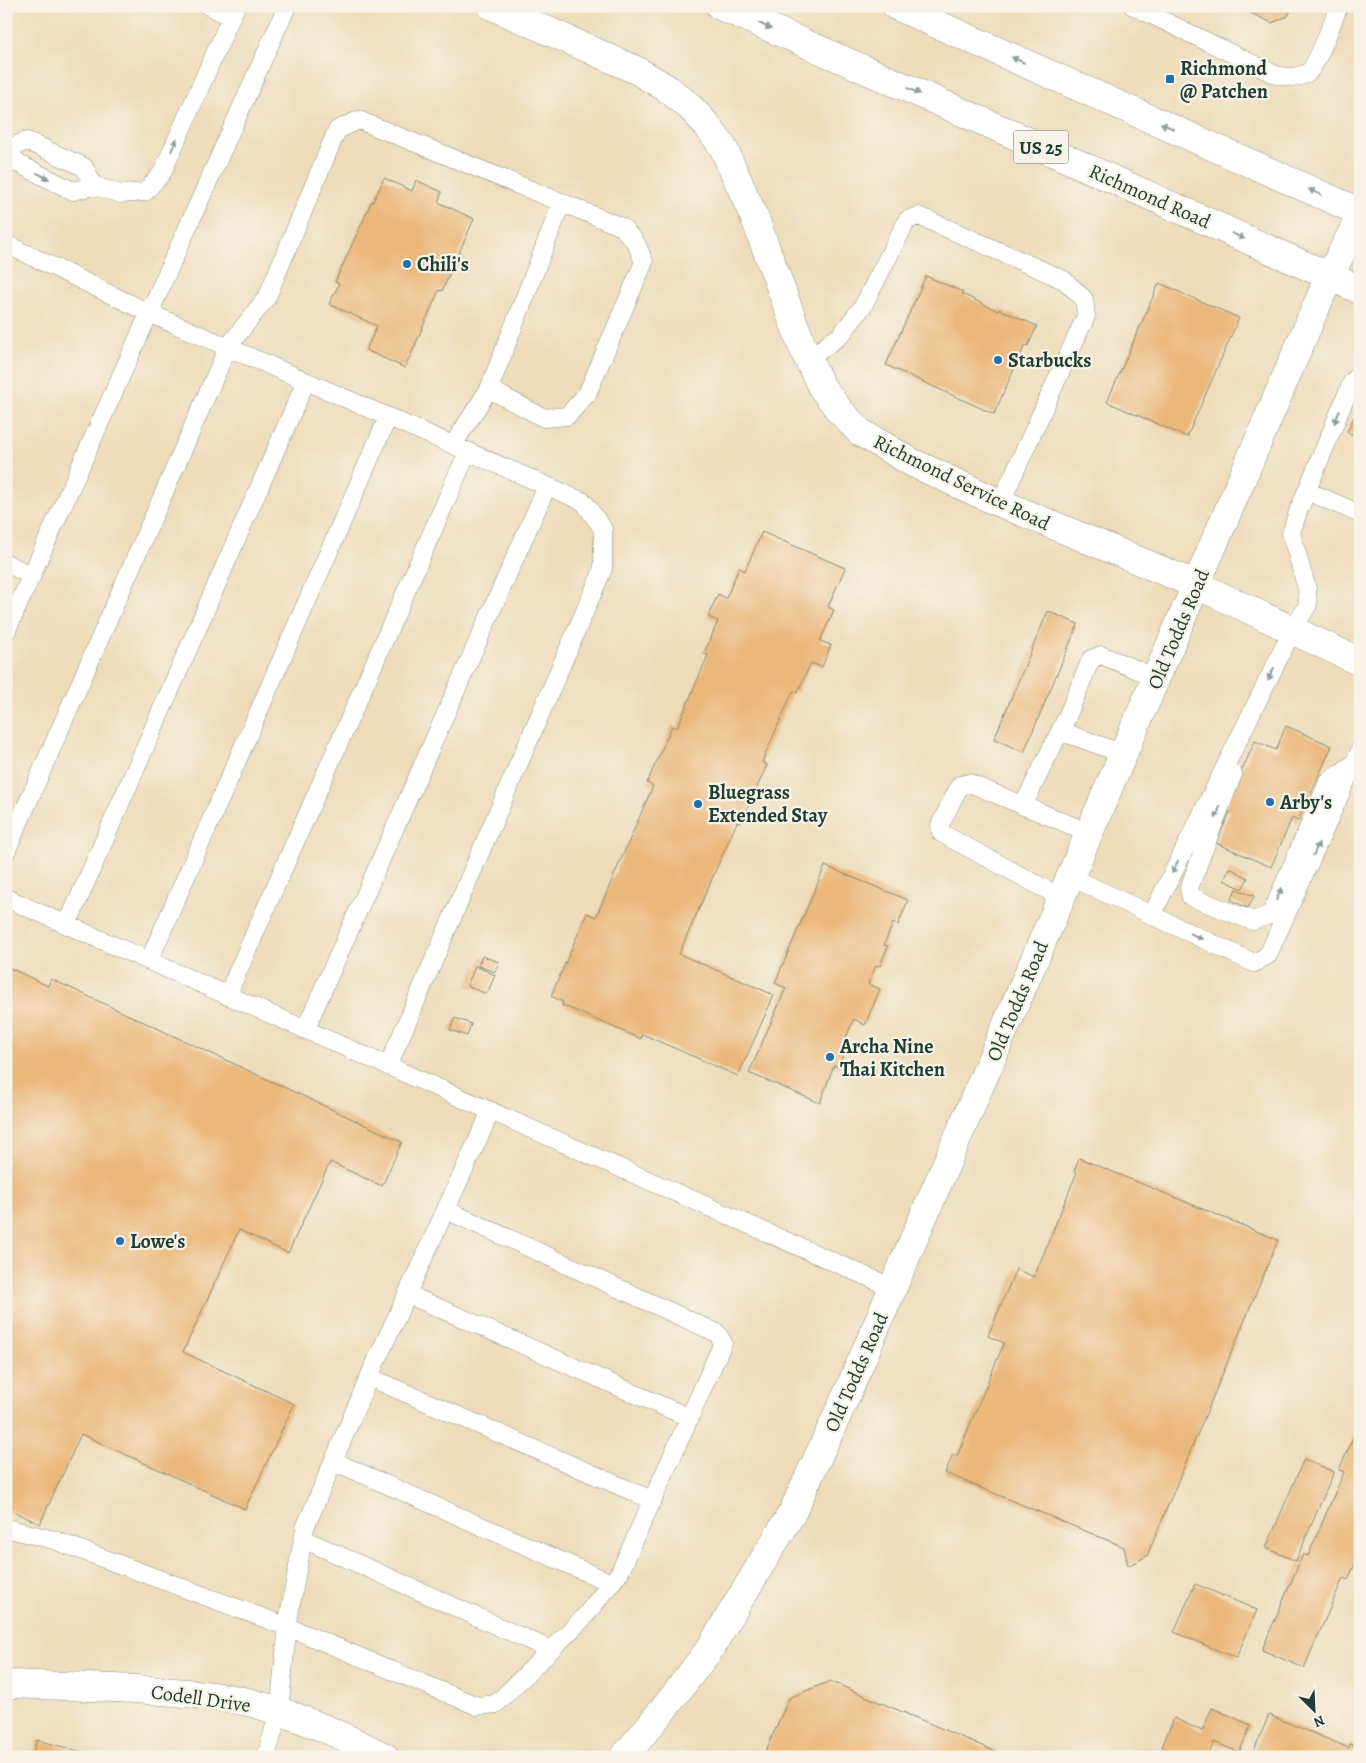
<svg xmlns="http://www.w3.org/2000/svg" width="1366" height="1763" font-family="Alegreya,serif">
	<rect width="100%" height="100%" fill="#f7f3e8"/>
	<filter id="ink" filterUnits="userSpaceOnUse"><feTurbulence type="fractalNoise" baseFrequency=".02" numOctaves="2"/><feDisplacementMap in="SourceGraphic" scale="10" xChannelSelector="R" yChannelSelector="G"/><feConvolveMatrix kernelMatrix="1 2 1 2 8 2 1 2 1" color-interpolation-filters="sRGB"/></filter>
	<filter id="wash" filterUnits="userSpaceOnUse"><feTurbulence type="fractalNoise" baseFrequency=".0096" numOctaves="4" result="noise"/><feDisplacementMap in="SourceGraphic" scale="20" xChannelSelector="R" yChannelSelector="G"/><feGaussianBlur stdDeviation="1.12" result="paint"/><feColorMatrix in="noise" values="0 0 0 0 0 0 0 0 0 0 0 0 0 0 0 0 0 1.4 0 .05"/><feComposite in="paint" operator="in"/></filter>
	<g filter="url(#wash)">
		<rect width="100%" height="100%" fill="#eedcb9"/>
		<g id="blocks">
			<!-- building -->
			<path fill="#ebb87c" d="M1236,6H1292L1288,16L1272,23Z
				M384,178L412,191L416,180L442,192L438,202L474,219L442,291L439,290L405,368L366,350L377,326L329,304L339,284L335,282L372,201L373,202Z
				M926,276L963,292L962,294L998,311L999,309L1037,326L1028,346L1025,345L994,414L886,365Z
				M1159,283L1239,318L1187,437L1107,402Z
				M1360,404V438L1347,432Z
				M762,532L845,568L828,607L834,610L820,641L831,645L822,667L811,663L797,693L793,691L762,762L767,765L741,823L737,822L679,954L774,995L738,1076L642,1034L641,1039L562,1005L563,1002L551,996L587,913L596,917L653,786L647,783L672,726L677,728L708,655L704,653L718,621L708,617L718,594L726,598L739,568L745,571Z
				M1048,611L1078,624L1024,752L994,739Z
				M1286,726L1332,746L1311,793L1316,795L1309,810L1304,808L1298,821L1292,818L1271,867L1216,843L1230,812L1225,809L1255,741L1276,750Z
				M825,866L908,900L898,925L893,923L884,945L888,946L880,966L876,965L868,984L880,989L865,1025L854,1019L844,1042L848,1043L838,1067L834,1065L820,1103L749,1073L786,988L775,983Z
				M1230,868L1248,878L1242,889L1224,880Z
				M1236,889L1254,896L1248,908L1231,900Z
				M482,956L499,962L495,972L478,966Z
				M6,966L48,986L51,979L402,1142L382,1186L330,1162L288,1253L239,1230L183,1352L294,1404L245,1509L81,1434L40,1524L6,1508Z
				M475,966L495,975L487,994L467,986Z
				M455,1018L471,1024L467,1036L450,1030Z
				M1079,1158L1278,1240L1147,1556L1128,1566L1124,1547L945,1473L953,1454L957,1456L1004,1343L988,1336L1016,1269L1034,1277L1077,1172L1074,1171Z
				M1360,1422V1553L1348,1580L1343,1578L1304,1668L1262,1650L1303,1554L1308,1556L1344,1472L1339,1470Z
				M1304,1459L1334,1472L1296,1561L1266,1548Z
				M1195,1584L1257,1610L1236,1658L1174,1632Z
				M830,1681L1008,1757H763L789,1698Z
				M1212,1708L1251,1725L1239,1752L1214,1742L1208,1757H1185L1162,1747L1174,1718L1202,1731Z
				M1269,1715L1349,1748L1350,1744L1360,1748V1757H1262L1253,1753Z
				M37,1740L97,1756V1757H32Z"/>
		</g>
	</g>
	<g filter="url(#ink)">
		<use href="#blocks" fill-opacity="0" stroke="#868c76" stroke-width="1"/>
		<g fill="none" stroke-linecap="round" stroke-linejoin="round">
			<!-- lane casing -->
			<g stroke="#868c76" stroke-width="19">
				<path id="lane" d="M209,6L231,17
					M1133,6L1276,75C1287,77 1296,79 1307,73C1317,67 1333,19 1339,6
					M6,147L17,163L73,191L94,186L121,194L145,192L162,173L236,6
					M8,148L27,141L84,167L94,186
					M6,244L149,313L584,502L603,529V569L388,1066
					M808,359L841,335L863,306L907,220L919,216L1064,280L1084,299L1086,316L1000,504
					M489,389L562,202
					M1307,491L1360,514
					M6,563L32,576
					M6,632L287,6
					M1060,731L1124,754
					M1233,774L1189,888L1191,897L1253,921L1271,914L1328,782L1353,764
					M1023,806L1067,717L1091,659L1101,655L1157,678
					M6,852L228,347L267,297L337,130L359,120L622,227L636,243L644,262L587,394L567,416L544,418L489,389L453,445
					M1071,877L1254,963L1268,955L1360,750
					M6,898L893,1288
					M1062,898L941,833L940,825L960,785L969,783L1090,833
					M1152,915L1292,631L1308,605L1307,589L1291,533L1298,512L1352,382L1360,374
					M67,925L306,381
					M149,961L388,417
					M227,996L468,451
					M305,1030L547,486
					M407,1294L690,1418
					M369,1377L652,1500
					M333,1461L611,1583
					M6,1528L54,1540L288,1627L477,1706L496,1704L585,1616L620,1572L723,1343L717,1333L446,1210
					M303,1539L551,1650
					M266,1757L279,1711L289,1615L305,1528L369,1377L491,1111"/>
			</g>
			<!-- street casing -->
			<g stroke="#868c76" stroke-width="29">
				<path id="street" d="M492,6L636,70L668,89L689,106L706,124L723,147L755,219L803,348L821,386L839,410L860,432L911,462L993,500L1197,585L1360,662
					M6,1684C49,1685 92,1687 135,1689C173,1692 211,1694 248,1702C296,1714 342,1735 385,1757"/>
			</g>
			<!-- secondary casing -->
			<g stroke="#868c76" stroke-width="29">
				<path id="secondary" d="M624,1757L670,1701L709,1650L792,1513L847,1394L1329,277L1360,217"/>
			</g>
			<!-- highway casing -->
			<g stroke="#868c76" stroke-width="29">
				<path id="highway" d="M720,6L1005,131L1360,290
					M896,6L1360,212"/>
			</g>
			<!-- lane -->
			<use href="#lane" stroke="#fff" stroke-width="18"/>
			<!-- street -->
			<use href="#street" stroke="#fff" stroke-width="28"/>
			<!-- secondary -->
			<use href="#secondary" stroke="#fff" stroke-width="28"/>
			<!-- highway -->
			<use href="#highway" stroke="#fff" stroke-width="28"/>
		</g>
		<!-- one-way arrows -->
		<defs><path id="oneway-solid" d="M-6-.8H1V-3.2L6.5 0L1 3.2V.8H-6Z" transform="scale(1.25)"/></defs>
		<g fill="#8f9e9a">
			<use href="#oneway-solid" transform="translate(765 26) rotate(24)"/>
			<use href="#oneway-solid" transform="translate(1018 60) rotate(-156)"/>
			<use href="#oneway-solid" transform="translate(914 91) rotate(24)"/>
			<use href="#oneway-solid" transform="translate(1167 126) rotate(-156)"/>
			<use href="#oneway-solid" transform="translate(174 145) rotate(-66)"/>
			<use href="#oneway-solid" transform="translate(43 176) rotate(27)"/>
			<use href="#oneway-solid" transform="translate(1315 192) rotate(-156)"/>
			<use href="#oneway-solid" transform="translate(1238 236) rotate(24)"/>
			<use href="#oneway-solid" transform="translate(1337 417) rotate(113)"/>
			<use href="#oneway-solid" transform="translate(1271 674) rotate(116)"/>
			<use href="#oneway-solid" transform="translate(1218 812) rotate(111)"/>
			<use href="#oneway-solid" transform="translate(1316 849) rotate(-66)"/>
			<use href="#oneway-solid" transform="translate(1175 867) rotate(116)"/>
			<use href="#oneway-solid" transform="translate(1279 894) rotate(-67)"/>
			<use href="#oneway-solid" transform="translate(1196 936) rotate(25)"/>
		</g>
	</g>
	<!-- markers -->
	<g fill="#1f6fb2" stroke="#f7f3e8" stroke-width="2">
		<rect x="1165" y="74" width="10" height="10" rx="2.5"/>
		<circle cx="407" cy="264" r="5"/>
		<circle cx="998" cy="360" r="5"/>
		<circle cx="1270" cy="802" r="5"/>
		<circle cx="698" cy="804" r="5"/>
		<circle cx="830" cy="1057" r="5"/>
		<circle cx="120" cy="1241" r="5"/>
	</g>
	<g text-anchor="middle" stroke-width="4.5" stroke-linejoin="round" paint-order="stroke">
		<!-- shield labels -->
		<rect fill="#f7f3e8" stroke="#60746a" stroke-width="1" x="1013.5" y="130.5" width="55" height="33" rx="4"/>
		<g font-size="19" font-weight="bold" fill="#1f3d34">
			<text x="1041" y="154">US 25</text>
		</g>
		<!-- poi labels -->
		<g font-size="20" font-weight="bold" fill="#1f3d34" stroke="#f7f3e8" text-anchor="start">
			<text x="1180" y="75">Richmond<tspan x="1180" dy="23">@ Patchen</tspan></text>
			<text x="417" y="271">Chili's</text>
			<text x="1008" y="367">Starbucks</text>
			<text x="708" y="799">Bluegrass<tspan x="708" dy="23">Extended Stay</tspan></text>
			<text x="1280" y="809">Arby's</text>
			<text x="840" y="1053">Archa Nine<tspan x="840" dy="23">Thai Kitchen</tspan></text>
			<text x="130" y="1248">Lowe's</text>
		</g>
		<!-- street labels -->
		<g font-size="20" fill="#1f3d34" stroke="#f7f3e8">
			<text transform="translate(1150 196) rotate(24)" y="7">Richmond Road</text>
			<text transform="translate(962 482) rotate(26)" y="7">Richmond Service Road</text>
			<text transform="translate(1178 629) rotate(-67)" y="7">Old Todds Road</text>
			<text transform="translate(1017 1001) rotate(-67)" y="7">Old Todds Road</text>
			<text transform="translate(856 1372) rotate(-66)" y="7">Old Todds Road</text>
			<text transform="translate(201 1698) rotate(8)" y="7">Codell Drive</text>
		</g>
	</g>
	<!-- margin -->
	<rect width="1366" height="1763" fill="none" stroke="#f7f3e8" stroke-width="25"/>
	<!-- north arrow -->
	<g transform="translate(1314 1710) rotate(156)" stroke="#f7f3e8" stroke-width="4" paint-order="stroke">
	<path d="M0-4L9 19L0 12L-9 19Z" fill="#1f3d34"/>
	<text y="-8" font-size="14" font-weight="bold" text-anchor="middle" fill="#1f3d34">N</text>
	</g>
</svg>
